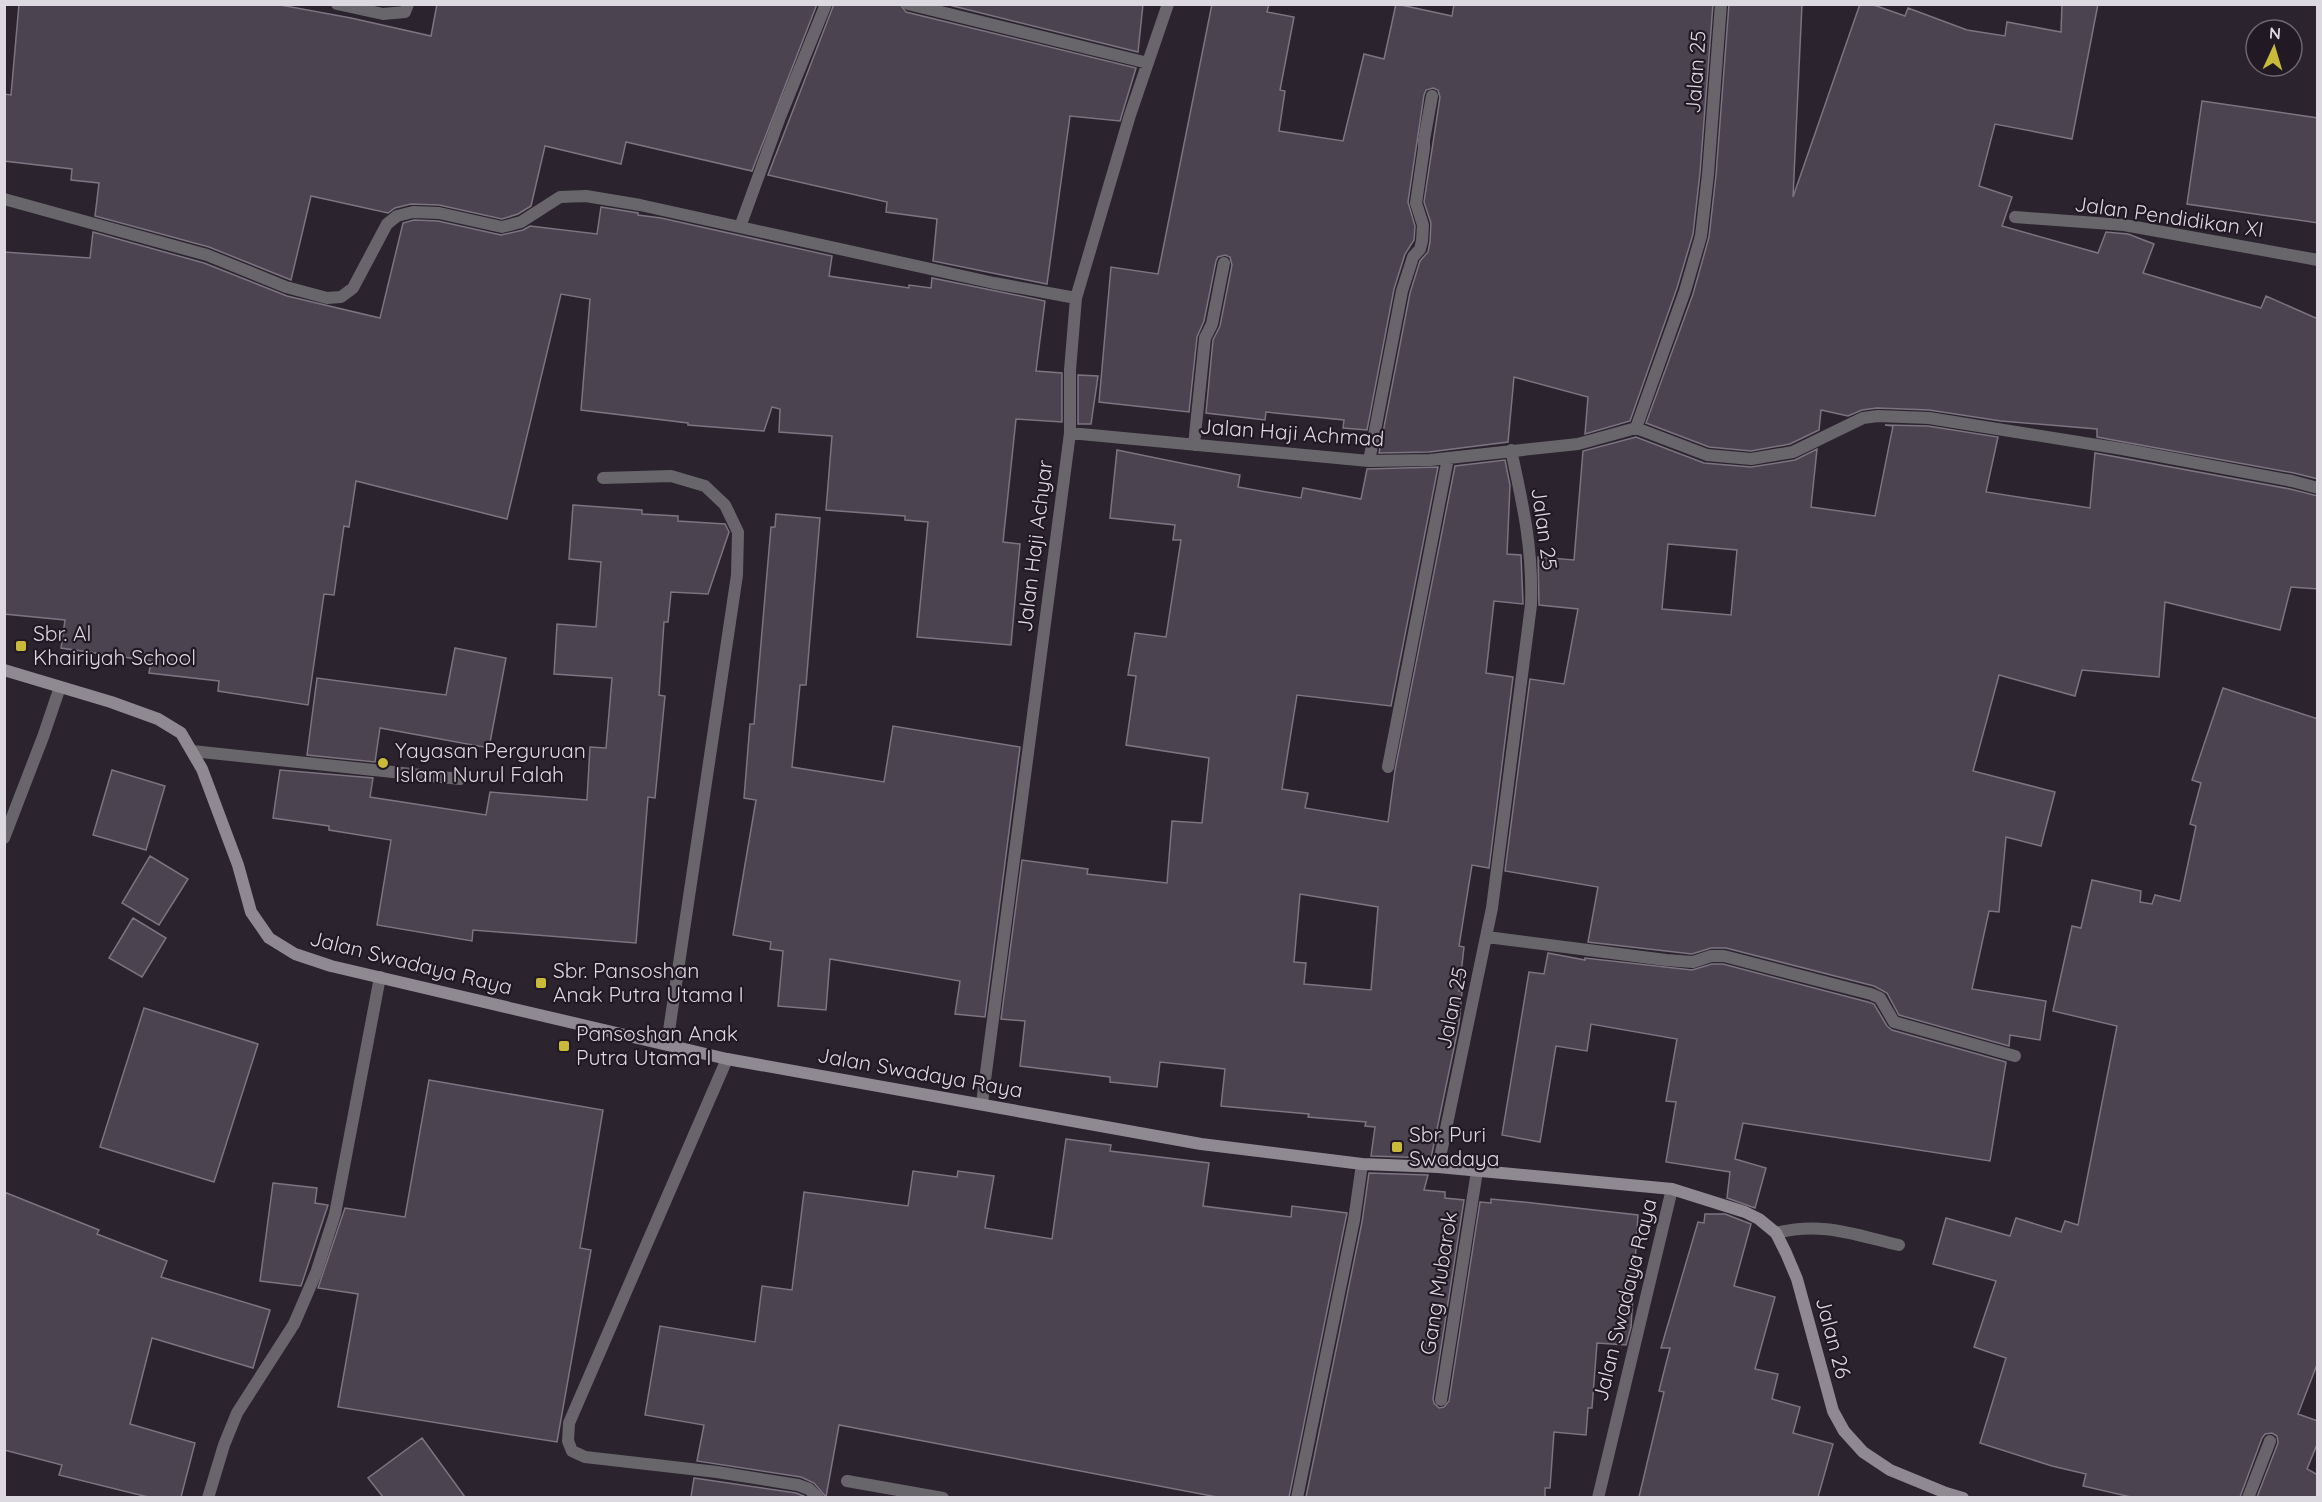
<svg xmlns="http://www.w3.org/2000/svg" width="2322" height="1502" font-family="Quicksand,sans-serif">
	<rect width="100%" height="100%" fill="#2b242f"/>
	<!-- building -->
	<path fill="#4b434f" stroke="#7c7481" stroke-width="1.5" fill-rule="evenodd" d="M19,4H275L351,18L431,36L437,4H817L752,171L626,142L621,164L545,146L531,206L518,214L502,219L439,205L411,204L395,208L388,213L311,196L291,280L209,247L95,216L99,183L71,180L72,169L4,161V94L11,95Z
		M834,4H900L906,12L1136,68L1120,121L1070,116L1047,284L933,261L937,219L886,212L887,202L768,175Z
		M945,4H1143L1138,52Z
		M1212,4H1269L1267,12L1294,17L1280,90L1285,91L1279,131L1343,141L1364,54L1384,59L1396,4L1452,16L1454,4H1713L1700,173L1693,234L1677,288L1630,421L1585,434L1588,397L1514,377L1508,442L1429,452L1379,453L1410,293L1420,261L1428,252L1430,242L1431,223L1424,202L1440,97L1438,90L1433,88L1426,90L1424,95L1408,202L1415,226L1414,240L1405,254L1394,289L1367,430L1343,428L1344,420L1266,412L1265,420L1206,413L1213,340L1220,326L1232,265L1230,257L1225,255L1218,257L1216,261L1204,321L1197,337L1189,412L1099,402L1111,267L1158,274Z
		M1729,4H1802L1793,197L1860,4H1871L1905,16L1908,8L1967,30L2005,36L2007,22L2061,32L2062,4H2098L2072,139L1995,124L1979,186L2012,197L2002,226L2098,253L2106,232L2128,234L2154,244L2143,273L2261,308L2266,296L2318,319V479L2294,473L2097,437V429L2001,421L1929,410L1877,408L1862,410L1848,416L1821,410L1819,430L1790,444L1751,451L1709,447L1646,423L1693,294L1709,237L1716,175Z
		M2202,101L2318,118V223L2187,204Z
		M601,207L638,213V215L661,218L832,256L829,276L909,288V285L931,288L932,278L1045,301L1036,371L1062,373V422L1016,419L1003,542L1020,544L1011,645L917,637L928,522L905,520V516L826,510L832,436L779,432L780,409L772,407L764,431L688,425V423L581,410L590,299L561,294L507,519L356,481L349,527L344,526L334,595L324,594L308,705L218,691L219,681L149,673L151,661L61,648L65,620L4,614V252L90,258L93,232L204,263L287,296L380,318L403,223L414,220L438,221L501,235L523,230L530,226L597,234Z
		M1078,375L1098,376L1091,424H1078Z
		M1885,425L1928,426L1998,437L1986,492L2090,508L2095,453L2290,489L2318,496V589L2291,587L2280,630L2165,602L2159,677L2082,670L2075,696L1999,675L1973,771L2055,792L2041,846L2006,837L1999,912L1989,911L1972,989L2046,1001L2040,1040L2010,1035L2009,1046L1899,1015L1887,993L1874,986L1726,948H1711L1692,954L1588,942L1598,887L1505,871L1530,679L1564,684L1578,609L1539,605L1538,557L1574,560L1583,451L1636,437L1704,463L1751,467L1795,460L1817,449L1811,507L1875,516L1893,426ZM1668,544L1737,550L1731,615L1662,609Z
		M1117,450L1240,475L1238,487L1301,498L1303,488L1361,499L1367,469L1438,467L1391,706L1297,695L1282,789L1308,793L1305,808L1388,822L1395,770L1455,466L1505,460L1510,485L1507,554L1521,555L1523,604L1494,601L1486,673L1513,677L1489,868L1472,865L1459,946L1464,947L1459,991H1462L1459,1024L1431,1158L1371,1156L1375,1127L1365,1126L1366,1122L1308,1117L1309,1114L1221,1106L1225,1069L1160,1062L1157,1087L1110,1082V1077L1020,1066L1025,1021L1001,1019L1022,860L1088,869L1087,874L1167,883L1172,821L1202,823L1209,758L1126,745L1136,676L1128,675L1135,633L1166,637L1181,540H1173L1175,525L1110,518ZM1300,894L1378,907L1371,990L1304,984L1306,963L1294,962Z
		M573,505L642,510V514L678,516V521L725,524L729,532L708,594L671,592L668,622H664L659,695L665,696L655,798L648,797L636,943L473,930L472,941L377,925L391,840L329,830V826L273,818L280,770L373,778L370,797L486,815L490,792L587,800L590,747L606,748L612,678L554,674L557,624L596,627L601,562L569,559Z
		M776,514L820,518L806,685H800L792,767L884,782L893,726L1020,747L985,1017L955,1014L960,981L830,959L826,1010L778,1006L783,951L770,949L771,942L733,935L756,800L744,798L750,724H754L771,527H775Z
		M455,648L506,658L489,748L380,728L375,762L307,755L317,678L446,695Z
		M2223,688L2318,719V1362L2298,1414L2318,1421V1442L2307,1469L2318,1475V1497H2257L2278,1443L2277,1436L2272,1433L2265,1434L2262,1438L2240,1497H2131L2083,1486L2086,1474L2052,1466L1980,1443L2006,1358L1974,1347L1996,1281L1933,1264L1946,1218L2010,1236L2016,1218L2061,1232L2065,1221L2078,1225L2117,1026L2053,1011L2072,926L2081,928L2092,880L2141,891L2140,902L2152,904L2155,895L2180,901L2196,826L2190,824L2201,783L2192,780Z
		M112,770L165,786L146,850L93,835Z
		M150,856L188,879L159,925L122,903Z
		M133,918L166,938L142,977L109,958Z
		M1548,953L1585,960V958L1692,970L1712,964H1723L1868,1002L1874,1004L1887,1026L1892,1030L2006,1062L1990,1161L1743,1123L1735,1159L1766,1168L1755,1208L1727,1198L1730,1172L1666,1162L1676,1102L1666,1101L1677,1039L1591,1024L1587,1051L1556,1046L1540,1142L1502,1135L1529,972L1544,974Z
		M144,1008L258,1044L214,1182L100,1147Z
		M429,1080L603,1110L580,1248L591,1250L557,1442L338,1407L358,1294L318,1288L345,1208L405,1217Z
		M1066,1139L1111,1145L1110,1151L1209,1163L1203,1206L1291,1217L1292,1206L1347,1213L1289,1497H1217L839,1425L826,1497L814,1483L801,1477L697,1461L704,1425L645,1415L660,1326L755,1342L762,1286L792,1290L804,1192L908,1206L913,1171L957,1177L958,1171L994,1176L985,1228L1052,1239Z
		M1369,1173L1428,1175L1424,1190L1445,1192V1198L1464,1200L1433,1399L1434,1403L1439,1408L1444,1407L1449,1401L1480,1202L1491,1203V1199L1523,1202L1638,1215L1631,1327L1626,1345L1597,1343L1592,1408H1588L1586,1435L1554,1432L1550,1488H1545V1497H1306L1362,1222Z
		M273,1183L317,1188L315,1203L328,1205L301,1286L260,1281Z
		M4,1192L99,1230L97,1234L167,1261L161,1277L270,1310L253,1368L152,1338L130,1424L195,1443L181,1497H148L59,1475L62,1465L4,1450Z
		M1705,1214H1725L1751,1224L1734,1286L1775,1297L1755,1369L1778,1374L1772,1399L1800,1407L1793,1433L1833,1444L1818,1497H1639L1664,1392L1659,1391L1670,1348H1661L1698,1222L1704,1223Z
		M422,1438L465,1497H383L368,1478Z
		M694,1478L796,1493L806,1497H691Z"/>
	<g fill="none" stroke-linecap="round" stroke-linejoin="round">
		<!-- lane -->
		<path stroke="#69666b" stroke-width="12" d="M192,751L460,779
			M4,838L43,737L60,687"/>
		<!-- street -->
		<path stroke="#69666b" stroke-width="12" d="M337,4L383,14L405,12L408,4
			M908,4L1148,63
			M4,199L207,255L286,287L327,298L341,297L353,288L387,224L397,216L413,212L439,213L502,227L521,222L560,197L586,196L640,205L994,283L1076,298
			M2015,217L2124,225L2318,260
			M740,227L780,117L826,4
			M1636,428L1707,455L1751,459L1793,452L1863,418L1878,416L1929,418L2122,449L2292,481L2318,488
			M1070,433L1369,461L1430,460L1578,444L1636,428L1685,291L1701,236L1708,174L1721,4
			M1194,445L1205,338L1212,324L1224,263
			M1369,461L1402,291L1413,257L1420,249L1422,241L1423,225L1416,203L1424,148V140L1432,96
			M603,478L671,476L705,486L725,505L738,532L737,575L667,1044
			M1388,767L1448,458
			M1487,937L1666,960L1693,962L1711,956H1724L1871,994L1880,998L1894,1022L2015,1056
			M727,1059L569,1423L568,1441L572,1451L585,1457L717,1472L798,1485L809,1489L818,1498
			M982,1103L1070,433V370L1076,298L1130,115L1168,4
			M1438,1167L1492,908L1531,605C1533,549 1523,505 1511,450
			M1776,1233C1821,1221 1855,1235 1899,1245
			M1441,1400L1477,1171
			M847,1481L943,1498
			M208,1498L224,1445L237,1413L294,1324L316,1273L335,1214L380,977
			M1297,1498L1354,1220L1362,1164
			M1598,1498L1672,1189
			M2248,1498L2270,1441"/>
		<!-- secondary -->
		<path stroke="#8f8992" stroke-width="12" d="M4,670L111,702L158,719L181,733L202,769L238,865L251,912L269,938L295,954L331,966L727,1059L1201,1144L1362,1164L1438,1167L1672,1189L1745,1212L1759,1219L1776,1233L1786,1253L1797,1279L1833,1411L1844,1431L1863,1452L1890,1470L1946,1493L1963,1498"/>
	</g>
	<!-- markers -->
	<g fill="#caba3a" stroke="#211a25" stroke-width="2">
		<rect x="15" y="640" width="12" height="12" rx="3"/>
		<circle cx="383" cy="763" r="6"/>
		<rect x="535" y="977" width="12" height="12" rx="3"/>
		<rect x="558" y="1040" width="12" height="12" rx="3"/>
		<rect x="1391" y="1141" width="12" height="12" rx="3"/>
	</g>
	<g text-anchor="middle" stroke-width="4.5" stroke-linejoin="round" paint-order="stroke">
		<!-- street labels -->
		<g font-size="21" fill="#ddd9e0" stroke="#211a25">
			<text transform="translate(1696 72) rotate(-86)" y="7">Jalan 25</text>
			<text transform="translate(2169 217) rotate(8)" y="7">Jalan Pendidikan XI</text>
			<text transform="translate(1292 433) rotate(4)" y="7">Jalan Haji Achmad</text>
			<text transform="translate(1544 529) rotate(82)" y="7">Jalan 25</text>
			<text transform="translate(1035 546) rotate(-83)" y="7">Jalan Haji Achyar</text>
			<text transform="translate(411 963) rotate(14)" y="7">Jalan Swadaya Raya</text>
			<text transform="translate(1452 1008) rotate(-78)" y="7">Jalan 25</text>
			<text transform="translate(920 1073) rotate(10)" y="7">Jalan Swadaya Raya</text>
			<text transform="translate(1439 1283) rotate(-81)" y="7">Gang Mubarok</text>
			<text transform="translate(1625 1300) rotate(-76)" y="7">Jalan Swadaya Raya</text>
			<text transform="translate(1833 1338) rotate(75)" y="7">Jalan 26</text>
		</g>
		<!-- poi labels -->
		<g font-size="21" fill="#ddd9e0" stroke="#211a25" text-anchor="start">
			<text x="33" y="641">Sbr. Al<tspan x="33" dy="24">Khairiyah School</tspan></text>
			<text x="395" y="758">Yayasan Perguruan<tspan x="395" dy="24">Islam Nurul Falah</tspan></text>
			<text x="553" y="978">Sbr. Pansoshan<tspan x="553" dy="24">Anak Putra Utama I</tspan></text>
			<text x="576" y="1041">Pansoshan Anak<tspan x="576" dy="24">Putra Utama I</tspan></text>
			<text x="1409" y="1142">Sbr. Puri<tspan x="1409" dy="24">Swadaya</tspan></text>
		</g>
	</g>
	<!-- border -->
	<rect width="2322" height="1502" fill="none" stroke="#ddd9e0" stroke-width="12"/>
	<!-- north arrow -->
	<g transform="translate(2274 48) rotate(4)"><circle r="28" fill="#211a25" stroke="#6c6670" stroke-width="1.5"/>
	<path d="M0-4.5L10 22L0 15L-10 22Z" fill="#caba3a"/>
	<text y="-9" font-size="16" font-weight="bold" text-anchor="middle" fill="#ddd9e0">N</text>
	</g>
</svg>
